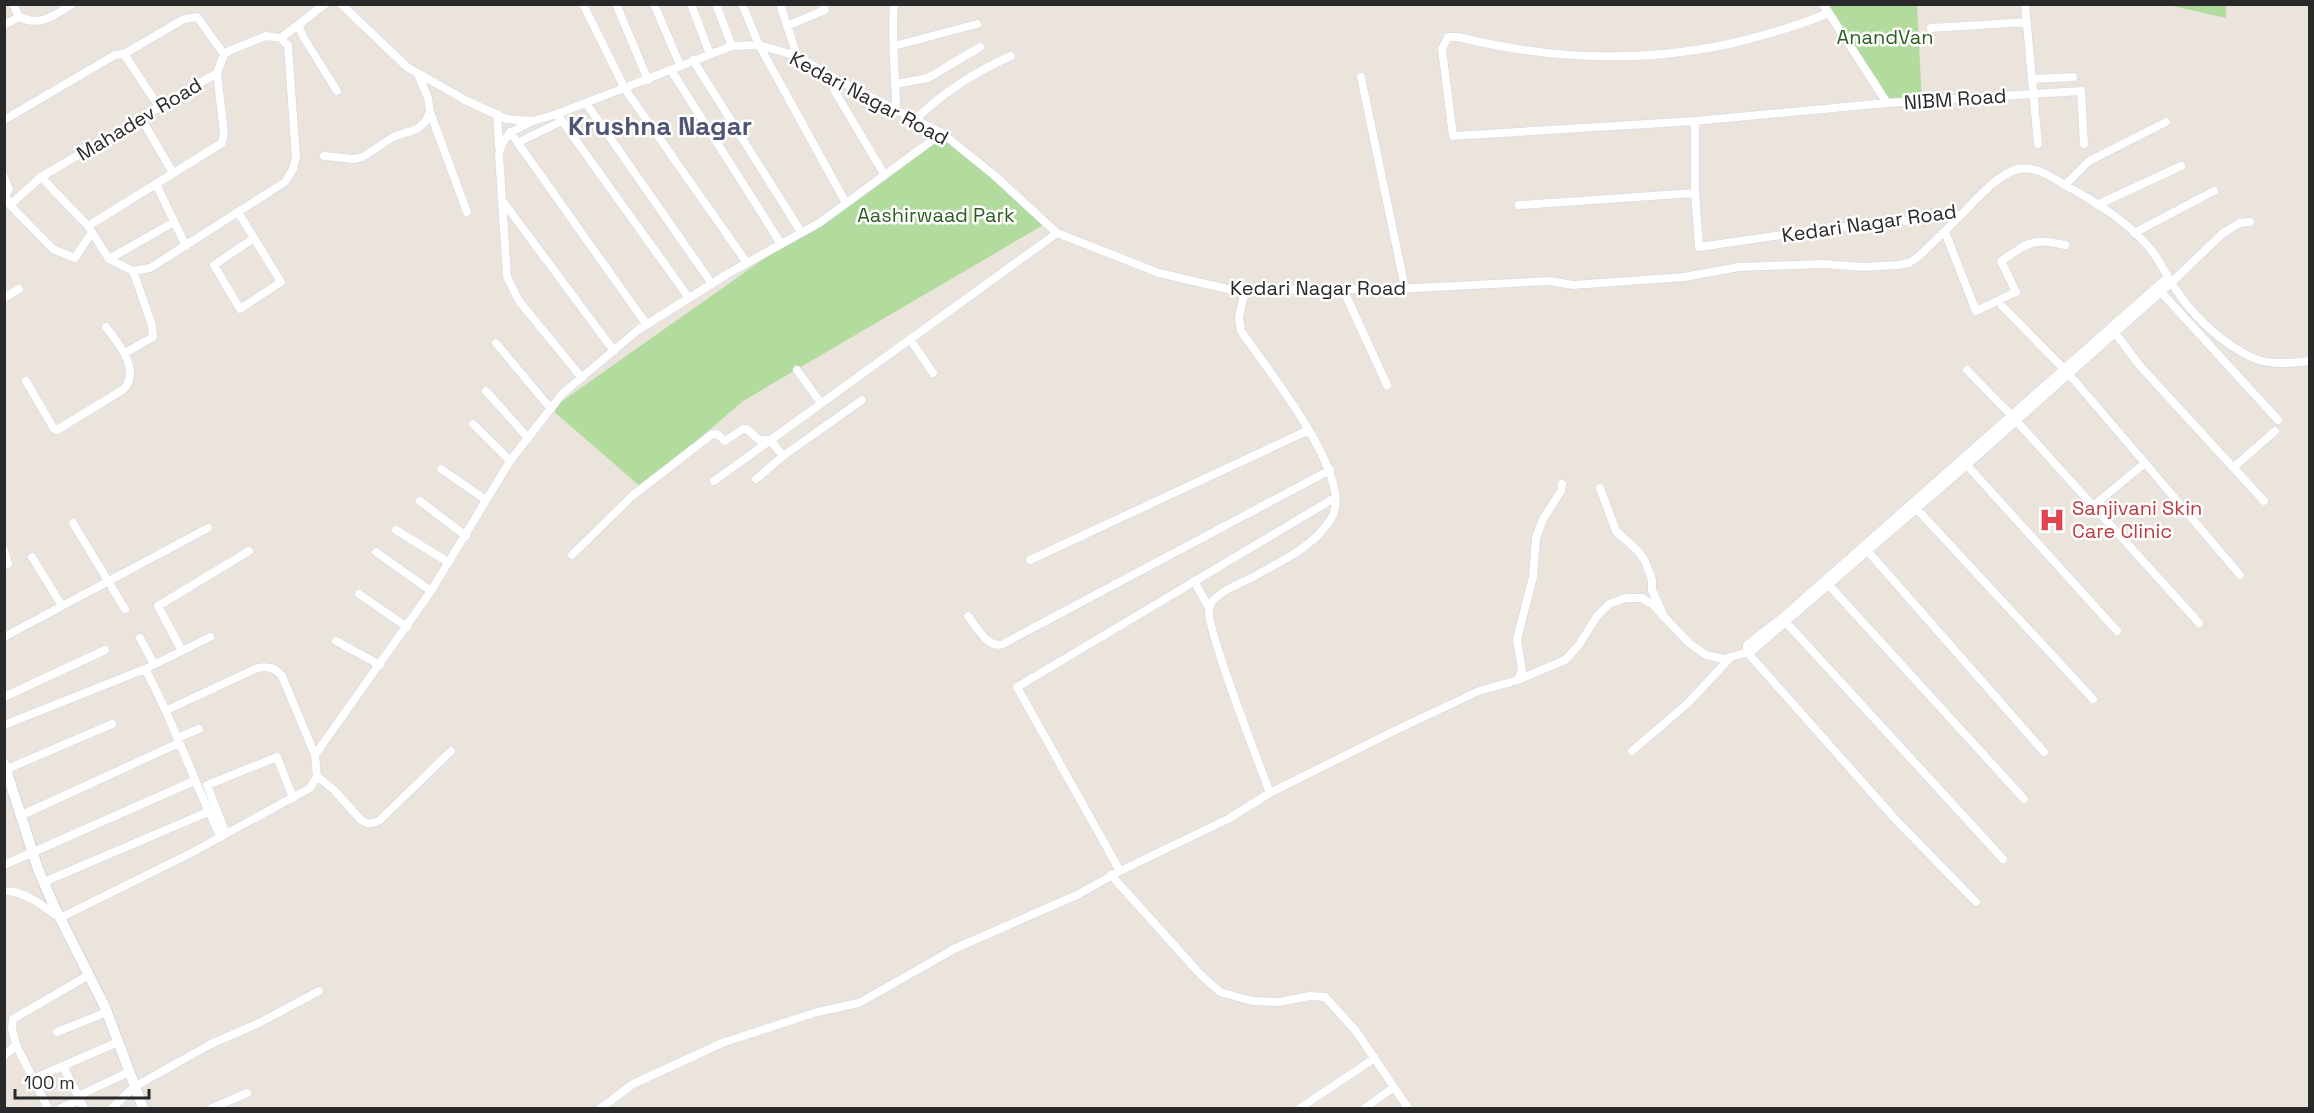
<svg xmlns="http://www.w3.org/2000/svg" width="2314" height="1113" font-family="'Space Grotesk',sans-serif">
	<rect width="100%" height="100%" fill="#eae4dc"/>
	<!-- green -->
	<path fill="#b2db9e" d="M1827,5H1917L1922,102L1887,103Z
		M2168,5H2226V18Z
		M942,133L1045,224L743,401L642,488L551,409Z"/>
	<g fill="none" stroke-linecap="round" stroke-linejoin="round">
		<!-- street casing -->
		<g stroke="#d2d4e0" stroke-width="9">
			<path id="street" d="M341,4L407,67L467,101L506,119L533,121L557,114L732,46L759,45L797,56L834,78L942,133L994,175L1057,233L1159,273L1232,290L1396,289L1549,281L1573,285L1684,277L1739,267L1823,264L1864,267L1898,265L1909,263L1918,257L1961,215
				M583,4L625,89L747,263
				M654,4L680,65
				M691,4L710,54
				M716,4L732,46
				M742,4L759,45L846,203
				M780,4L797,56
				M894,4C891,40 896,75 896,111
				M1823,4L1887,103L2081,91L2084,144
				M2025,4L2038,144
				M617,6L648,80
				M1828,13C1802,25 1774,32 1746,40C1649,64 1555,61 1458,37H1448L1442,49L1453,136L1695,121L1887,103
				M19,17C41,27 53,16 72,4
				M4,25L19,17L13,4
				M298,25L304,38L337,91
				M787,26L825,10L822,4
				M1931,28L2027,22
				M281,38L325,4
				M894,46L977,24
				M124,54L184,19L197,17L224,54
				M693,60L801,232
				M671,70L781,244
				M1361,77L1405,288
				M834,78V90L837,95L884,174
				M2032,79L2073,77
				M896,84L928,78L980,47
				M586,103L712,284
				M430,112L467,212
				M497,114L499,147
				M557,114L689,298
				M141,118L173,173
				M4,120L115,55L124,54L159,107
				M915,120C943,92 975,72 1011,56
				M1695,121V193L1699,247L1816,230L1961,215C1975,200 1998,174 2018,169C2036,166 2050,176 2065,185C2096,202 2130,223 2152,251C2162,265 2169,280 2179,294C2196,319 2224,344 2251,357C2270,366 2290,363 2310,361
				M531,122C514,130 503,134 499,154L507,277L519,301L582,378
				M510,132L647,325
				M523,140L562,121
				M324,156L353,159L363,157L393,137L417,129L425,122L430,112L428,98L418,74
				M4,177L9,189L5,195
				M41,177L88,226L109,259L174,222
				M156,184L186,246
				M2065,185L2089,161L2166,122
				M5,195L10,205L41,177L217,73L224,133L222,143L88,226
				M504,203L614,351
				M10,205L53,249L75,258L92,232
				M1519,205L1695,193
				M2097,205L2181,166
				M238,212L281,282L240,309L214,265L254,238
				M1945,232L1976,311L2016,292L2001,261C2028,243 2032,237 2065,245
				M2134,233L2214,191
				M109,259L133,271L150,268L285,182L293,169L296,157L288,46L281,38L266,36L231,50L224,54L217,73
				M1343,289L1387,385
				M1245,290L1239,317L1241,331C1265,366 1355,477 1332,517C1315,547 1281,561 1253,577C1240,584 1214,592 1209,608C1204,623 1260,766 1270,793
				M2161,292L2278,420
				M4,298L19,289
				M2002,306L2068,373L2145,463
				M2112,329L2140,366L2264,501
				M910,339L933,373
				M496,343L551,409
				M125,353L153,337L152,325L133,271
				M797,370L821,403
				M1967,370L2011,415L2199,623
				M26,381L54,429L57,430L124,389C141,369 118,343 106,327
				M486,391L528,438
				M473,424L510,461
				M1965,463L2117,631
				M2234,467L2275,431
				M441,469L486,500
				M756,479L783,456L862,400
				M714,481L1057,233
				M1600,488L1616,531L1639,552L1645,561L1652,580V590L1662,612
				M420,501L466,536
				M1914,506L2093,699
				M2093,506L2145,463L2240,575
				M73,523L125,609
				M396,530L448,562
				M1865,548L2044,752
				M4,550L8,564L4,566
				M376,552L431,591
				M572,555L632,496L711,435L717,434L725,441L743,429H747L759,440H770L783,456
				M32,557L62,606
				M1030,560L1309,430
				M1194,581L1209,608
				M1827,583L2024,799
				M359,594L407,627
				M968,616C977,627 987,649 1003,644L1330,470
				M1783,619L2003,859
				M4,637L208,528
				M140,638L154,664
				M336,641L380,665
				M182,651L158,606L249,551
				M1747,652V645L1782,618L2168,277
				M1747,652L1896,820L1976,902
				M145,669C175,723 193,782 221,837
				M1518,679L1522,671L1517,639L1533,577L1536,538L1543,519L1561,491L1562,484
				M4,697L105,650
				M167,710L257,668C269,666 274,667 282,676L315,755
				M4,725L145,669L210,637
				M177,738L199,729
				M1632,751L1688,703L1730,658
				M7,769L112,724
				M317,776L334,790L361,820C368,825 372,824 380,820L451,751
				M22,815L179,743
				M226,834L207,785L277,757L293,798
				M4,865L194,781
				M1120,871L1017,687L1336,497
				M1111,875L1200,974L1220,992L1252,1001L1280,1002L1309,996L1325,997L1356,1031L1408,1108
				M44,882L208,812
				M4,891C27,891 42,906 60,918L193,852L310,788L317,776L315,755L431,591L510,461L562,394L638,330L729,273L819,223L942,133
				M57,1032L107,1012
				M16,1045L12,1029L13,1019L89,975
				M4,1056L16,1045L48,1108
				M63,1066L84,1108
				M33,1079L118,1042
				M78,1096L129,1072
				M61,1108L80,1100
				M112,1108L134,1087L211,1044L259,1023L319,991
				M212,1108L247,1093
				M601,1108L633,1084L722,1043L817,1012L859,1003L956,948L1077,895L1120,871L1228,819L1270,793L1396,730L1479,691L1518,680L1565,660L1579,645L1597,616L1609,604L1626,598H1642L1652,604L1689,643L1706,655L1724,659L1752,651L1967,465L2172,282L2223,233L2240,223L2250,222
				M1300,1108L1375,1058
				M1365,1108L1394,1087"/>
		</g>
		<!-- secondary casing -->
		<g stroke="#d2d4e0" stroke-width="12">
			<path id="secondary" d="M4,763L38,869L54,906L105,1007L143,1108"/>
		</g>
		<!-- street -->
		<use href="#street" stroke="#fff" stroke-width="8"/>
		<!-- secondary -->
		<use href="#secondary" stroke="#fff" stroke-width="10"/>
	</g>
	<!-- icons -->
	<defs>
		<g id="hospital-bare" transform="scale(2.07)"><path d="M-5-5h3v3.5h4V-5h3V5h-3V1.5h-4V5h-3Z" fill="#e0444e" stroke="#fff" stroke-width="2.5" paint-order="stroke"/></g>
	</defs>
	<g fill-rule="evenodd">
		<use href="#hospital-bare" x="2052" y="520"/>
	</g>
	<g text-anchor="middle" stroke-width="5" stroke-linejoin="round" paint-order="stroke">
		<!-- park labels -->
		<g font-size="20" fill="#2d5e21" stroke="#fff">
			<text x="1885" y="44">AnandVan</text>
			<text x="936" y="222">Aashirwaad Park</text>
		</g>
		<!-- street labels -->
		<g font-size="20" fill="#292929" stroke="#fff">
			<text transform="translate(869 98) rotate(28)" y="7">Kedari Nagar Road</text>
			<text transform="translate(1955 99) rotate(-4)" y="7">NIBM Road</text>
			<text transform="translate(139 119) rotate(-31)" y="7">Mahadev Road</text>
			<text transform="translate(1869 223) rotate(-8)" y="7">Kedari Nagar Road</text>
			<text x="1318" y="295">Kedari Nagar Road</text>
		</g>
		<!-- health labels -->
		<g font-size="20" fill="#be3a42" stroke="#fff" text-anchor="start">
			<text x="2072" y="515">Sanjivani Skin<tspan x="2072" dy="23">Care Clinic</tspan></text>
		</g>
		<!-- district labels -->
		<g font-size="26" font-weight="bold" fill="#4e5575" stroke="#fff">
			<text x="660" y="135">Krushna Nagar</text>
		</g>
	</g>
	<!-- border -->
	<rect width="2314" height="1113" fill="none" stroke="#292929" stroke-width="12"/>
	<!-- scale -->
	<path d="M15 1089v9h134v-9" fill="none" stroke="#292929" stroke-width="3"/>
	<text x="24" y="1089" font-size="18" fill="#292929" stroke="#ffffff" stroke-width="4.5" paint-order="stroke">100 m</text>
</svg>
